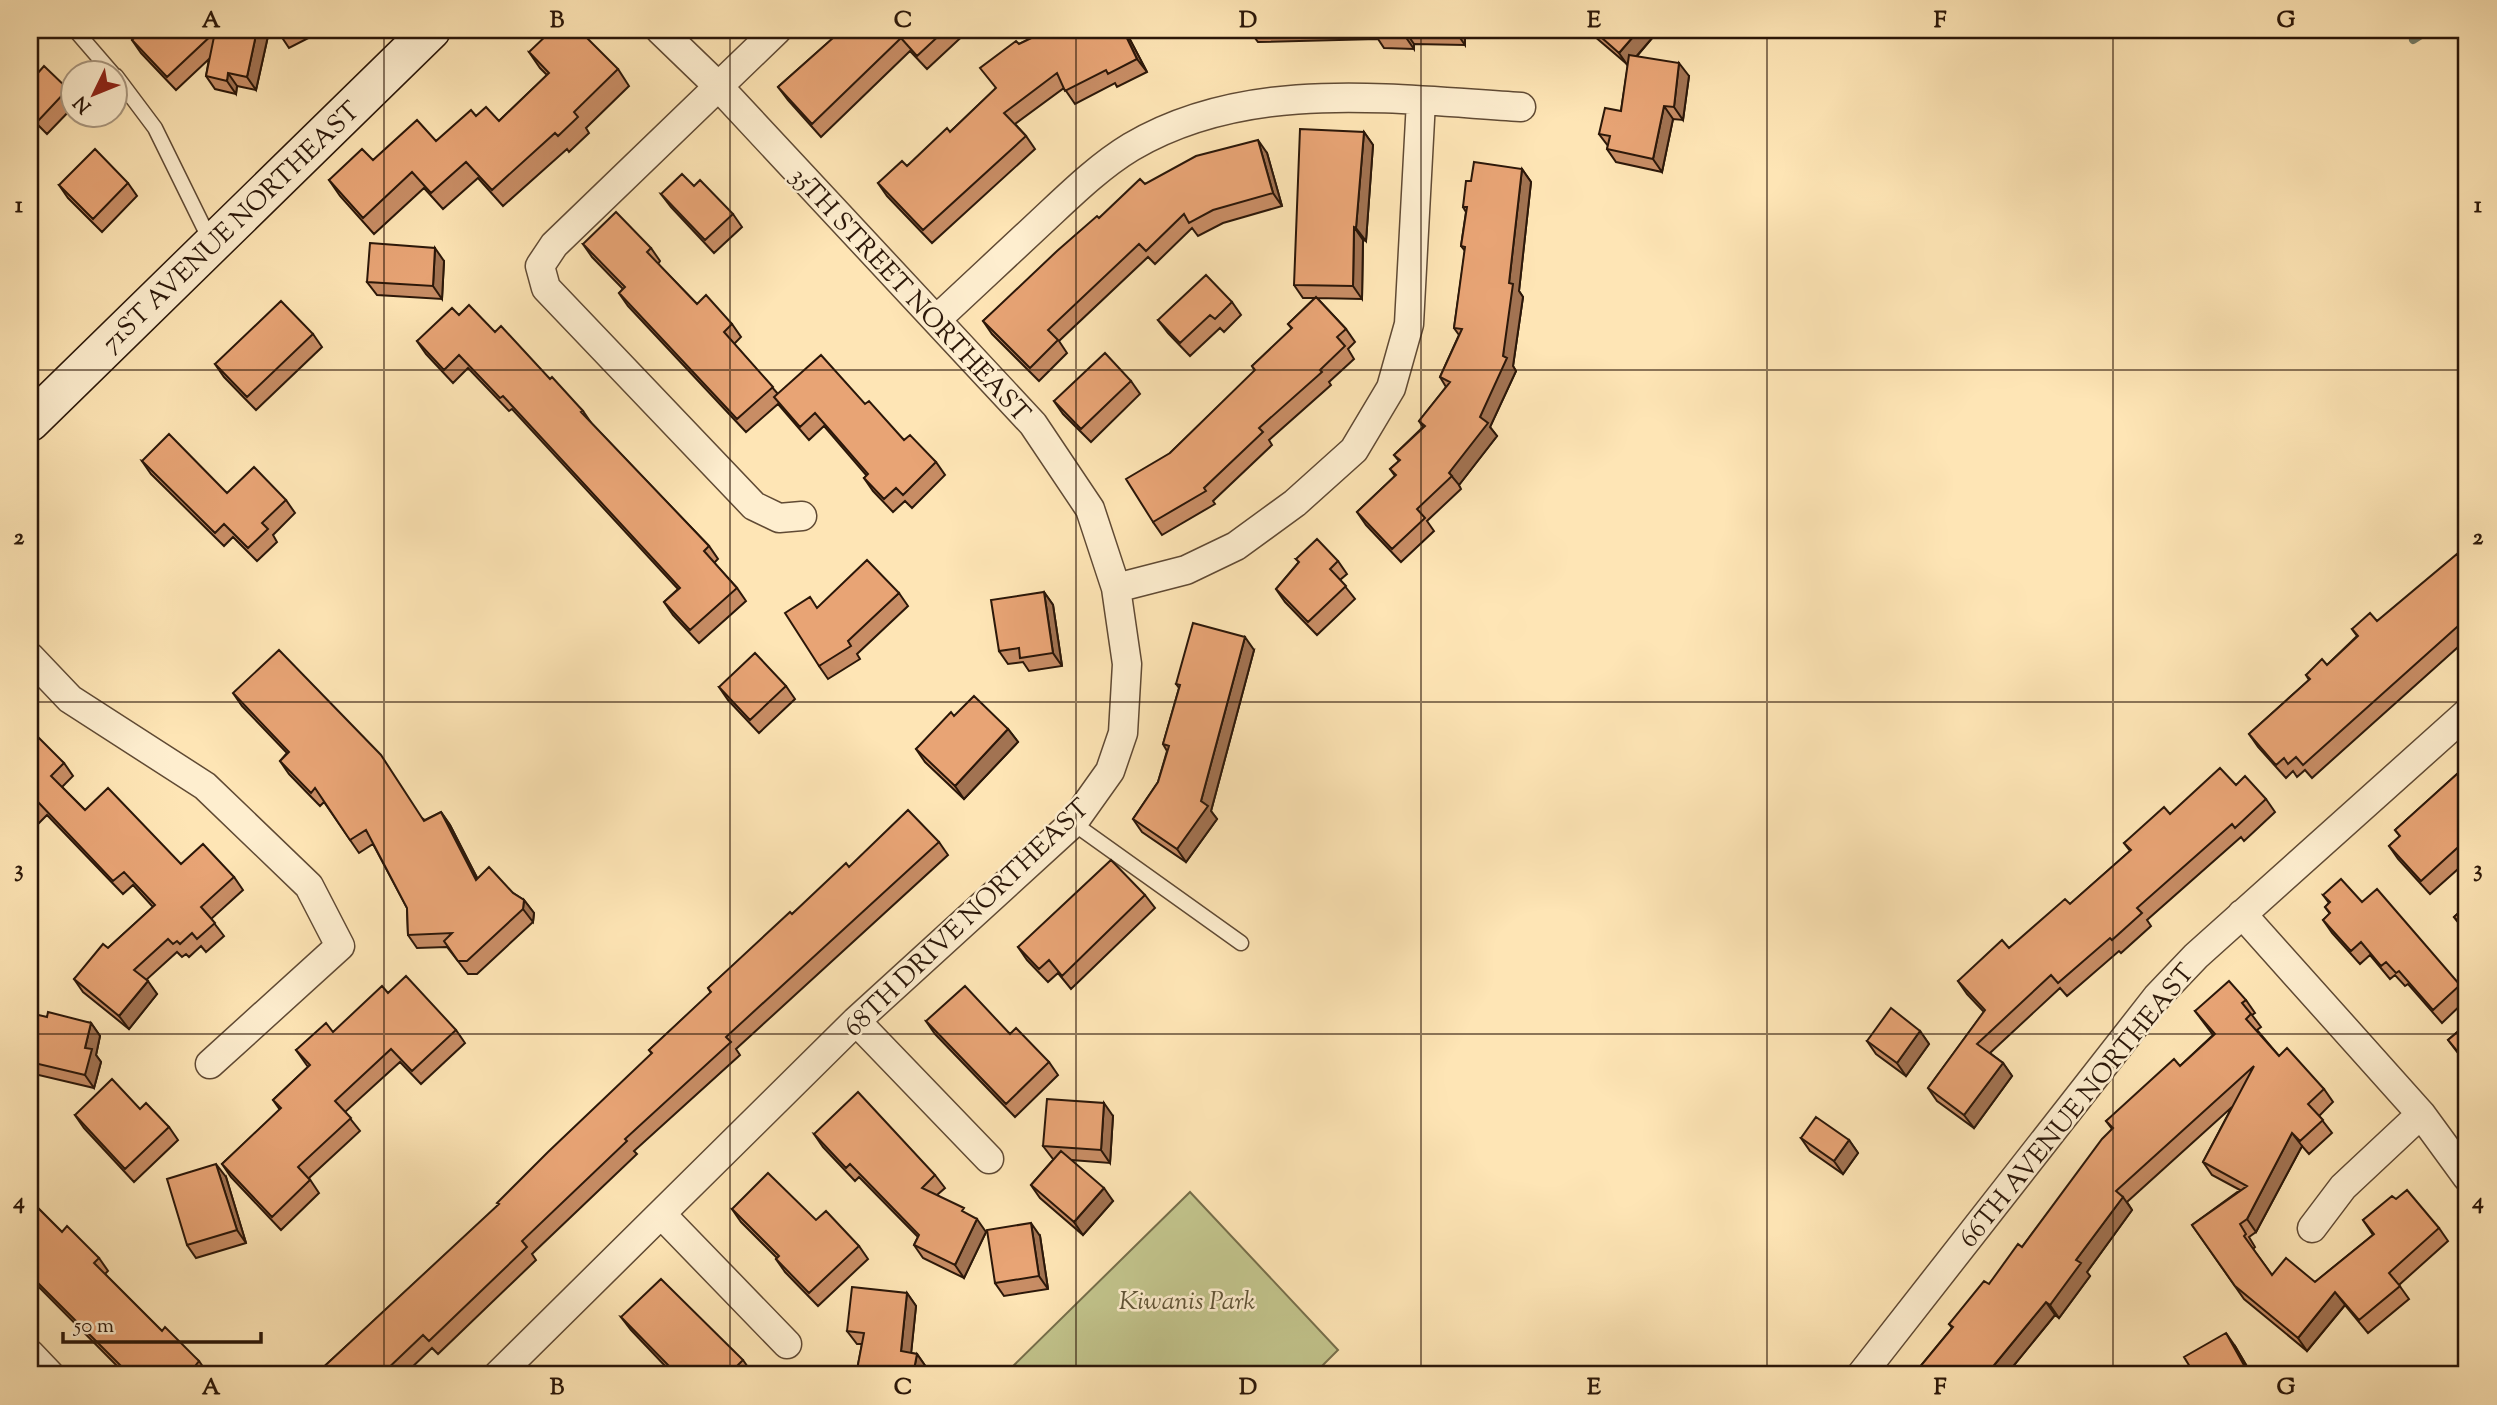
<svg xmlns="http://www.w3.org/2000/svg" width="2497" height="1405" font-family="'Sorts Mill Goudy',serif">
	<rect width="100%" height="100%" fill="#fee5b5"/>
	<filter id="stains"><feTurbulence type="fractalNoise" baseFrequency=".00286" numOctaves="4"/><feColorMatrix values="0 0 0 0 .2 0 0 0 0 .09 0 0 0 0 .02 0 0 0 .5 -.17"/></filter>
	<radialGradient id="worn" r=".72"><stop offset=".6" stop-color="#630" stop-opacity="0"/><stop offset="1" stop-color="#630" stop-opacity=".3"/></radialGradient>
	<!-- green -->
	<path fill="#c2c48c" stroke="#766e4a" stroke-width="2" d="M1190,1192L1338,1350L1313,1375H1004Z"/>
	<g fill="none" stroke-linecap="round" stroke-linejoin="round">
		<!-- stream -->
		<path stroke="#727c68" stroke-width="8" d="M2413,40L2429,30"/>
		<!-- lane casing -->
		<g stroke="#604a34" stroke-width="17">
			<path id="lane" d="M75,30L113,74
				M116,76L155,128L211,242
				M1073,823L1241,943"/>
		</g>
		<!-- street casing -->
		<g stroke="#604a34" stroke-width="31">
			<path id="street" d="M660,30L718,86L1033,424L1090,509L1116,588
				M777,30L554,245L540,266L546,288L754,506L779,518L802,516
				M936,320C971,287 1006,255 1041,222C1069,196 1098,167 1131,147C1248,78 1391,99 1521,107
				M30,657L70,699L205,786L309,886L340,946L210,1064
				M2242,914L2421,1114L2467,1177
				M856,1021L989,1159
				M662,1215L787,1344
				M2312,1228L2343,1187L2421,1114
				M30,1354L50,1375
				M498,1375L856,1021L1073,823L1110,771L1123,733L1127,664L1116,588L1186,570L1236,546L1295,503L1354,450L1391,388L1409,324L1421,101
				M1861,1375L2157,997L2196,956L2467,713"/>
		</g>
		<!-- secondary casing -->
		<g stroke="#2b1709" stroke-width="41">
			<path id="secondary" d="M30,422L431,30"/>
		</g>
		<!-- lane -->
		<use href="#lane" stroke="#feeecf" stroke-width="14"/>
		<!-- street -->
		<use href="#street" stroke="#feeecf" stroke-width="28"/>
		<!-- secondary -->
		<use href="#secondary" stroke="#feeecf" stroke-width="38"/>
	</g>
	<!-- wall -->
	<path fill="#c88d65" stroke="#2b1709" stroke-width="2" d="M131,30H263L268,36L256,90L237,86L236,94L215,89L206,76L209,59L176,90L141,53L132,40L136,35Z
		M277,30H324L289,48Z
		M829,30H969L927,69L910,51L821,137L788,100L778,87L832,39L827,32Z
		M1048,30H1125L1147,72L1117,87L1115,83L1075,104L1064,88L1015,124L1026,136L1035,149L932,243L887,196L878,183L907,166L950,132L995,89L1019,44Z
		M1249,30H1465V45L1414,44V49L1384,48L1378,39L1258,42Z
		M1572,30H1659L1637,56L1689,76L1683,120L1673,119L1662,172L1616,162L1607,149L1608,146L1599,134L1621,111L1628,65L1587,30L1583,36Z
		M529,52L618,69L629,86L586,128L589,133L569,152L567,149L503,206L478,178L443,209L424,188L374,234L340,196L329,180L373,160L436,141L476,116L499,121L547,75L540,68Z
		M30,82L68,89L74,97V106L47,134L30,117Z
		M1364,132L1373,145L1366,241L1363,240L1362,299L1317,298L1346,329L1355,342L1348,349L1354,359L1329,382L1331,385L1269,440L1272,445L1213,501L1215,504L1162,535L1153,522L1170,453L1255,371L1252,366L1292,329L1288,324L1315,298H1303L1294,285Z
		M1267,153L1282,206L1223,223L1198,236L1192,228L1155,264L1148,257L1059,341L1067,353L1039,381L992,334L983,321L1099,218L1145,184Z
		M1522,169L1531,182L1519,291L1523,297L1513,366L1516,371L1490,427L1497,436L1459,485L1461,489L1427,521L1434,531L1401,562L1366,525L1357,512L1395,476L1390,469L1399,461L1394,455L1423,427L1419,421L1446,387L1440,377L1459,335L1454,328L1465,251L1461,246L1466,212L1463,207L1471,181Z
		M128,183L137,196L102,232L68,198L59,185Z
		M661,194L733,214L742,227L714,253L671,207Z
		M583,244L651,248L660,261L658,264L697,304L732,324L741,337L734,344L778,394L865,404L904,440L936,462L945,475L912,508L905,501L893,512L873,491L864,478L867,476L824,426L809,440L778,404L746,432L628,306L619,293L623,289L592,257Z
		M444,261L442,299L377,295L367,282Z
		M1232,302L1241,315L1224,332L1220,328L1190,356L1168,333L1158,320Z
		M459,315L495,332L550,379L583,411L592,424L709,546L718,559L714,563L737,588L746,601L699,643L673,615L664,602L678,589L512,409L509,411L468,368L453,383L426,354L417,341Z
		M313,334L322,347L256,410L224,377L215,364Z
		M1131,381L1140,394L1091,442L1063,414L1054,401Z
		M142,461L227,493L286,500L295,513L273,535L277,542L257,561L233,537L224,546L151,474Z
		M1296,559L1338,561L1347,574L1340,580L1355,599L1317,635L1285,602L1276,589L1299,562Z
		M2467,565V639L2312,778L2305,770L2297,777L2293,771L2286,778L2258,747L2249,734L2309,680L2306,675L2327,665L2357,636L2352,629L2377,621Z
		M1044,592L1053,605L1062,666L1029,671L1023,662L1008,664L999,651Z
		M899,593L908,606L857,654L860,659L828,679L819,666Z
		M1254,650L1211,811L1217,819L1186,862L1142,832L1133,819L1158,782L1167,751L1163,744L1179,688L1176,684Z
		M786,686L795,699L759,733L728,700L719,687Z
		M233,693L425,820L441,812L450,825L477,878L513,893L524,900L534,913L533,922L477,974H468L447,947L417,948L408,935L407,908L373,844L359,853L324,802L320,806L289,774L280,761L287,753L242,706Z
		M954,716L1008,729L1018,742L964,799L925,762L916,749Z
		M30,739L64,763L73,776L62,787L85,810L181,864L234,877L243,890L211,919L224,936L206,952L201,946L189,957L186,954L182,957L177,952L146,980L157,994L129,1029L83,992L74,979L153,907L133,885L123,894L47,815L30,832Z
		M2467,765V861L2430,894L2398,859L2389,846L2400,836L2395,830Z
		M2236,785L2266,799L2275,812L2244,841L2241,837L2147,920L2151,926L2121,953L2119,951L2067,996L2060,988L1990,1053L2003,1063L2012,1076L1974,1128L1937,1101L1928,1088L1984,1012L1967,994L1958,981L2009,948L2070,904L2130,851L2124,843L2170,814Z
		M939,842L948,855L736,1049L740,1055L634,1151L637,1154L532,1254L536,1260L438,1354L432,1348L404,1375H315L499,1205L652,1054L649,1050L711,993L708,988L792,914L849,867Z
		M1145,895L1155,908L1071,989L1058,973L1048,982L1027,960L1018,947Z
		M2323,895L2362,902L2460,985L2467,995V999L2442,1023L2408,984L2405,986L2395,975L2390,979L2370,955L2360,964L2332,933L2323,920L2330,914L2325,907L2329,903Z
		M2467,905V934L2454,917Z
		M388,993L456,1030L465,1043L421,1084L400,1062L345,1112L360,1131L309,1178L319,1193L281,1230L231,1177L222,1164L280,1110L273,1100L308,1067L296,1050L333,1032Z
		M2246,1000L2255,1013L2252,1015L2261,1027L2257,1030L2279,1056L2324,1089L2333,1102L2319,1116L2332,1133L2309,1154L2302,1146L2256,1232L2249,1237L2255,1247L2253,1249L2272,1275L2315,1282L2373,1235L2363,1220L2396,1199L2439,1228L2448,1241L2399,1285L2409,1299L2368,1333L2345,1305L2307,1351L2244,1299L2192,1225L2240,1190L2212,1175L2203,1162L2232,1107L2127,1202L2132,1210L2087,1272L2090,1276L2059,1318L2055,1315L2006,1375H1924L1919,1368L1952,1328L1949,1324L1989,1284L2022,1247L2112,1129L2106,1121L2180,1066L2213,1035L2195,1011Z
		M47,1017L91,1023L100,1036L96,1055L101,1062L94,1088L30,1073V1062Z
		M926,1021L1010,1034L1049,1062L1058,1075L1015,1117L935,1034Z
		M2467,1024V1065L2448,1040Z
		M1920,1031L1929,1044L1906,1076L1876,1054L1867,1041Z
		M140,1109L169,1127L178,1140L134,1182L84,1128L75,1115Z
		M1113,1116L1110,1163L1071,1160L1113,1201L1083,1235L1040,1198L1031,1185L1054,1159H1053L1043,1146Z
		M814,1134L935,1175L945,1188L937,1195L986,1232L964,1278L923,1258L914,1245L918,1237L859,1177L855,1181L823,1147Z
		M1801,1138L1849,1140L1858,1153L1843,1174L1810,1151Z
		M226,1177L246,1243L196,1258L187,1245Z
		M30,1200L62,1232L99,1258L108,1271L105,1274L162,1331L199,1361L208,1374V1375H126L30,1278Z
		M732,1209L816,1220L859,1246L868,1259L818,1306L785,1272L776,1259L777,1258L741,1222Z
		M1040,1236L1048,1289L1004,1296L995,1283Z
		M907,1293L916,1306L911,1353L917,1354L926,1367L924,1375H856L862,1344H857L847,1331Z
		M621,1317L743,1360L752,1373L750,1375H668L665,1372L668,1369L631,1330Z
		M2235,1346L2252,1375H2195Z"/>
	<!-- shaded-wall -->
	<path fill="#a27352" stroke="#2b1709" stroke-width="2" d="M257,30H263L268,36L256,90L247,77Z
		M1123,30H1125L1147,72L1137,59Z
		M1456,30H1465V45L1456,32Z
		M1579,30H1587L1583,36Z
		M1639,30H1659L1628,66L1619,53Z
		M1405,31L1414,44V49L1405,36Z
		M1679,63L1689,76L1683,120L1674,107Z
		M228,73L237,86L236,94L227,81Z
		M1664,106L1673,119L1662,172L1653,159Z
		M1364,132L1373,145L1366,241L1356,228Z
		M1258,140L1267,153L1282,206L1273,193Z
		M1522,169L1531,182L1519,291L1523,297L1513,366L1516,371L1490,427L1497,436L1459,485L1449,473L1480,417L1503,356L1509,283Z
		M1354,227L1363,240L1362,299L1353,286Z
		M435,248L444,261L442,299L433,286Z
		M1044,592L1053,605L1062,666L1053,653Z
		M1245,637L1254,650L1211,811L1217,819L1186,862L1177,849L1201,801Z
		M1008,729L1018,742L964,799L955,786Z
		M441,812L450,825L485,893L476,880Z
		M524,900L534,913L533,922L523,909Z
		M148,981L157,994L129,1029L119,1016Z
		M91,1023L100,1036L96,1055L101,1062L94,1088L85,1075V1048Z
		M1920,1031L1929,1044L1906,1076L1897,1063Z
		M2003,1063L2012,1076L1974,1128L1964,1115Z
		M1104,1103L1113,1116L1110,1163L1101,1150Z
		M2292,1133L2302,1146L2256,1232L2247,1219Z
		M1849,1140L1858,1153L1843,1174L1834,1161Z
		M216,1164L226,1177L246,1243L237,1230Z
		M1104,1188L1113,1201L1083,1235L1074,1222Z
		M2123,1197L2132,1210L2087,1272L2090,1276L2059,1318L2050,1305L2076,1260Z
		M977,1219L986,1232L964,1278L955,1265Z
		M1031,1223L1040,1236L1048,1289L1039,1276Z
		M2335,1292L2345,1305L2307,1351L2298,1338Z
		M907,1293L916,1306L910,1364L901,1351Z
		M2046,1302L2055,1315L2006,1375H1986Z
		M2226,1333L2235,1346L2252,1375L2245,1367Z
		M917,1354L926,1367L924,1375H913Z"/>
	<!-- building -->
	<path fill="#e8a475" stroke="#2b1709" stroke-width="2" d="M135,30H257L247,77L228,73L227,81L206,76L215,32L167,77L132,40L138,34Z
		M277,30H290L280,35Z
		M552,30H561L562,31L563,30H579L618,69L574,112L578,117L558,136L555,133L492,190L466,162L431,193L412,172L363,218L329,180L362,149L373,160L417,120L436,141L471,110L476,116L486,107L499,121L549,73L529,52Z
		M829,30H945L917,56L901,38L812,124L778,87L833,38L827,32Z
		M1048,30H1123L1137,59L1108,74L1106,70L1065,91L1057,73L1004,113L1026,136L923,230L878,183L902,161L907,166L947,128L950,132L996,88L980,68L1016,41L1019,44Z
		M1375,30H1456V32L1405,31V36L1375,35Z
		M1593,30H1639L1619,53Z
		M1629,55L1679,63L1674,107L1664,106L1653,159L1607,149L1610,136L1599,134L1605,108L1621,111Z
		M44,66L68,89L38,121L30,112V82Z
		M1300,129L1364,132L1356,228L1354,227L1353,286L1294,285Z
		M1258,140L1273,193L1213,210L1189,223L1184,214L1146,251L1139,244L1048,330L1058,340L1030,368L983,321L1057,251L1097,216L1099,218L1140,179L1145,184L1196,156Z
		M95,149L128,183L93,219L59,185Z
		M1474,162L1522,169L1509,283L1513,284L1503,356L1507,358L1480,417L1488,423L1449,473L1452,476L1417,509L1425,518L1392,549L1357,512L1396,475L1390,469L1400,460L1394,455L1425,426L1419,421L1450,382L1440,377L1462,329L1454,328L1465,247L1461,246L1467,207H1463L1466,181H1471Z
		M682,174L694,186L700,180L733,214L705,240L661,194Z
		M616,212L651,248L647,252L697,304L706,295L732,324L724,332L773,387L737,419L619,293L625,287L583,244Z
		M370,243L435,248L433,286L367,282Z
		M1206,275L1232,302L1215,319L1210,315L1180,343L1158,320Z
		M1316,297L1346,329L1337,337L1345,346L1320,370L1322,372L1259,428L1263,432L1204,488L1206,491L1153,522L1126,479L1170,453L1255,370L1252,366L1292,328L1288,324Z
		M281,301L313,334L247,397L215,364Z
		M469,305L495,332L501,326L550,379L552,377L583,411L581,412L709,546L704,551L737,588L690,630L664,602L680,588L503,396L500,398L459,355L444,370L417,341L452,308L459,315Z
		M1105,353L1131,381L1081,429L1054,401Z
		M821,355L865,404L869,401L904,440L910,435L936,462L903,495L896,488L884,499L864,478L868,474L815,413L800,427L774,397Z
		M169,434L227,493L254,467L286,500L262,523L268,529L248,548L224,524L215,533L142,461Z
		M1317,539L1338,561L1330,569L1346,586L1308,622L1276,589L1299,562L1296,559Z
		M2457,554L2467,565V618L2303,765L2296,757L2288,764L2284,758L2276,765L2249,734L2310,679L2306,675L2322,659L2327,665L2358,636L2352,629L2370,613L2377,621Z
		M867,560L899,593L848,641L851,646L819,666L785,613L810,597L817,608Z
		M1044,592L1053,653L1020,658L1019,648L999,651L991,600Z
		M1193,623L1245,637L1201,801L1208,806L1177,849L1133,819L1158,782L1169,746L1163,744L1180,685L1176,684Z
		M279,650L381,755L424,821L441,812L476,880L489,867L513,893L524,900L523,909L467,961H458L444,941L452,933L408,935L407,908L366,830L350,840L315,788L311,793L280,761L289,752L233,693Z
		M755,653L786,686L750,720L719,687Z
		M974,696L1008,729L955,786L916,749L951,712L954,716Z
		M35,734L64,763L51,776L85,810L108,788L181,864L203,844L234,877L201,907L215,923L197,939L192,933L180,944L177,941L173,944L168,939L134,970L148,981L119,1016L74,979L103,944L108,948L155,905L124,872L113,881L38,802L30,810V739Z
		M2467,765V839L2421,881L2389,846L2400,836L2395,830Z
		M2220,768L2236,785L2245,776L2266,799L2235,828L2232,824L2137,908L2142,913L2112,940L2110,938L2058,983L2051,975L1977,1044L2003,1063L1964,1115L1928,1088L1985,1010L1958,981L2002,940L2009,948L2065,899L2070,904L2131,850L2124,843L2164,807L2170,814Z
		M908,810L939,842L726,1037L731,1042L625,1139L627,1141L522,1241L527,1247L429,1341L423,1335L381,1375H315L499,1204L497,1203L548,1152L652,1053L649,1050L711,992L708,988L790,912L792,914L846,863L849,867Z
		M1111,860L1145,895L1062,976L1049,960L1039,969L1018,947Z
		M2341,879L2362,902L2377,889L2460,985L2433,1010L2399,971L2396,973L2386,962L2381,966L2361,942L2351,951L2323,920L2330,913L2325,907L2330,902L2323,895Z
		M2467,905V931L2454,917Z
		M406,976L456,1030L412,1071L391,1049L335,1101L351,1118L298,1167L310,1180L272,1217L222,1164L281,1108L273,1100L310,1065L296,1050L326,1023L333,1032L382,986L388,993Z
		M2229,981L2246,1000L2242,1003L2251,1014L2246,1019L2279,1056L2287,1048L2324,1089L2308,1104L2323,1120L2300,1141L2292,1133L2247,1219L2240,1224L2246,1234L2244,1236L2272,1275L2286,1258L2315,1282L2374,1234L2363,1220L2392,1196L2396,1199L2407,1190L2439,1228L2389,1273L2400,1286L2359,1320L2335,1292L2298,1338L2235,1286L2192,1225L2247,1186L2203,1162L2254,1066L2116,1191L2123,1197L2076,1260L2081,1263L2050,1305L2046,1302L1986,1375H1927L1919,1368L1953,1327L1949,1324L1984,1281L1989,1284L2018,1244L2022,1247L2102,1139L2113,1128L2106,1121L2174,1059L2180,1066L2215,1034L2195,1011Z
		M965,986L1010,1034L1016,1028L1049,1062L1006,1104L926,1021Z
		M1891,1008L1920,1031L1897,1063L1867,1041Z
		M48,1012L91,1023L85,1048L92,1049L85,1075L30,1062V1013L47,1017Z
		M2467,1024V1063L2448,1040Z
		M112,1079L140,1109L146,1103L169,1127L125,1169L75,1115Z
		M858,1092L935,1175L922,1188L964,1208L962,1211L977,1219L955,1265L914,1245L919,1235L850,1164L846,1168L814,1134Z
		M1047,1099L1104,1103L1101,1150L1043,1146Z
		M1816,1117L1849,1140L1834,1161L1801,1138Z
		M1061,1151L1104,1188L1074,1222L1031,1185Z
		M216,1164L237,1230L187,1245L167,1179Z
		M768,1173L816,1220L826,1211L859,1246L809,1293L776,1259L779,1256L732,1209Z
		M30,1200L62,1232L67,1226L99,1258L94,1263L162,1331L165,1327L199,1361L196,1365L206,1375H130L30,1275Z
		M1031,1223L1039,1276L995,1283L987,1230Z
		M661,1279L743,1360L728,1375H669L665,1372L670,1367L621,1317Z
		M852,1287L907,1293L901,1351L917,1354L913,1375H856L864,1333L847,1331Z
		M2226,1333L2245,1367L2230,1375H2195L2184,1357Z
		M572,1367L580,1375H564Z"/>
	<!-- grid -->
	<path fill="none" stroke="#2b1709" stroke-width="2" stroke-opacity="0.55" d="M384,30V1375M730,30V1375M1076,30V1375M1421,30V1375M1767,30V1375M2113,30V1375M30,370H2467M30,702H2467M30,1034H2467"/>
	<g text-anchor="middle" stroke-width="5" stroke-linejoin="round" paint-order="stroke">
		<!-- street labels -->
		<g font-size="26" fill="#2b1709" stroke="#feeecf">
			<text transform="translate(230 226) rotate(-44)" y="9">71ST AVENUE NORTHEAST</text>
			<text transform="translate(911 294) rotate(47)" y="9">35TH STREET NORTHEAST</text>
			<text transform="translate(966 917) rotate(-44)" y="9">68TH DRIVE NORTHEAST</text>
			<text transform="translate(2076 1105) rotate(-51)" y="9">66TH AVENUE NORTHEAST</text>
		</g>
		<!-- park labels -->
		<g font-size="26" font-style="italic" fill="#605437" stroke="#feeecf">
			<text x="1187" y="1309">Kiwanis Park</text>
		</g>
	</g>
	<!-- margin -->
	<rect width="2497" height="1405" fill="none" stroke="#fee5b5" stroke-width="77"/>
	<!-- north arrow -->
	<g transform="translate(94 94) rotate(227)"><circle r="33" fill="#feeecf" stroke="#aa9880" stroke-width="2"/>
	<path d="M0-5L12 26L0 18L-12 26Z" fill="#8f2418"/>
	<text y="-10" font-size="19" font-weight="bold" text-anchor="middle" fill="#2b1709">N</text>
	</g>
	<!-- scale -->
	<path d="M63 1332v10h198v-10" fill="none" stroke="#2b1709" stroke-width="3.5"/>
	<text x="74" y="1332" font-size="21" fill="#2b1709" stroke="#feeecf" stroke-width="5" paint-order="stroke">50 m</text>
	<rect x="38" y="38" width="2420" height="1328" fill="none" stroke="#2b1709" stroke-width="2.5"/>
	<g font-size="23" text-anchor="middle" font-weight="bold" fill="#2b1709">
		<text x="211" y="27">A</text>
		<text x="557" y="27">B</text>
		<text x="903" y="27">C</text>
		<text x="1248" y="27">D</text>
		<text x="1594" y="27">E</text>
		<text x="1940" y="27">F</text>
		<text x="2286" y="27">G</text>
		<text x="19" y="212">1</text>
		<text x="2478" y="212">1</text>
		<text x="19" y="544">2</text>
		<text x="2478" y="544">2</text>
		<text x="19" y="876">3</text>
		<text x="2478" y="876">3</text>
		<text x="19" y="1208">4</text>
		<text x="2478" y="1208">4</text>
		<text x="211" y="1394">A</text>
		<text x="557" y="1394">B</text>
		<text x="903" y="1394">C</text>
		<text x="1248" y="1394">D</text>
		<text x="1594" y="1394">E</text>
		<text x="1940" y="1394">F</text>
		<text x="2286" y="1394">G</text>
	</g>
	<rect width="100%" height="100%" filter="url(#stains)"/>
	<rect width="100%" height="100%" fill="url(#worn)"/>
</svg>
